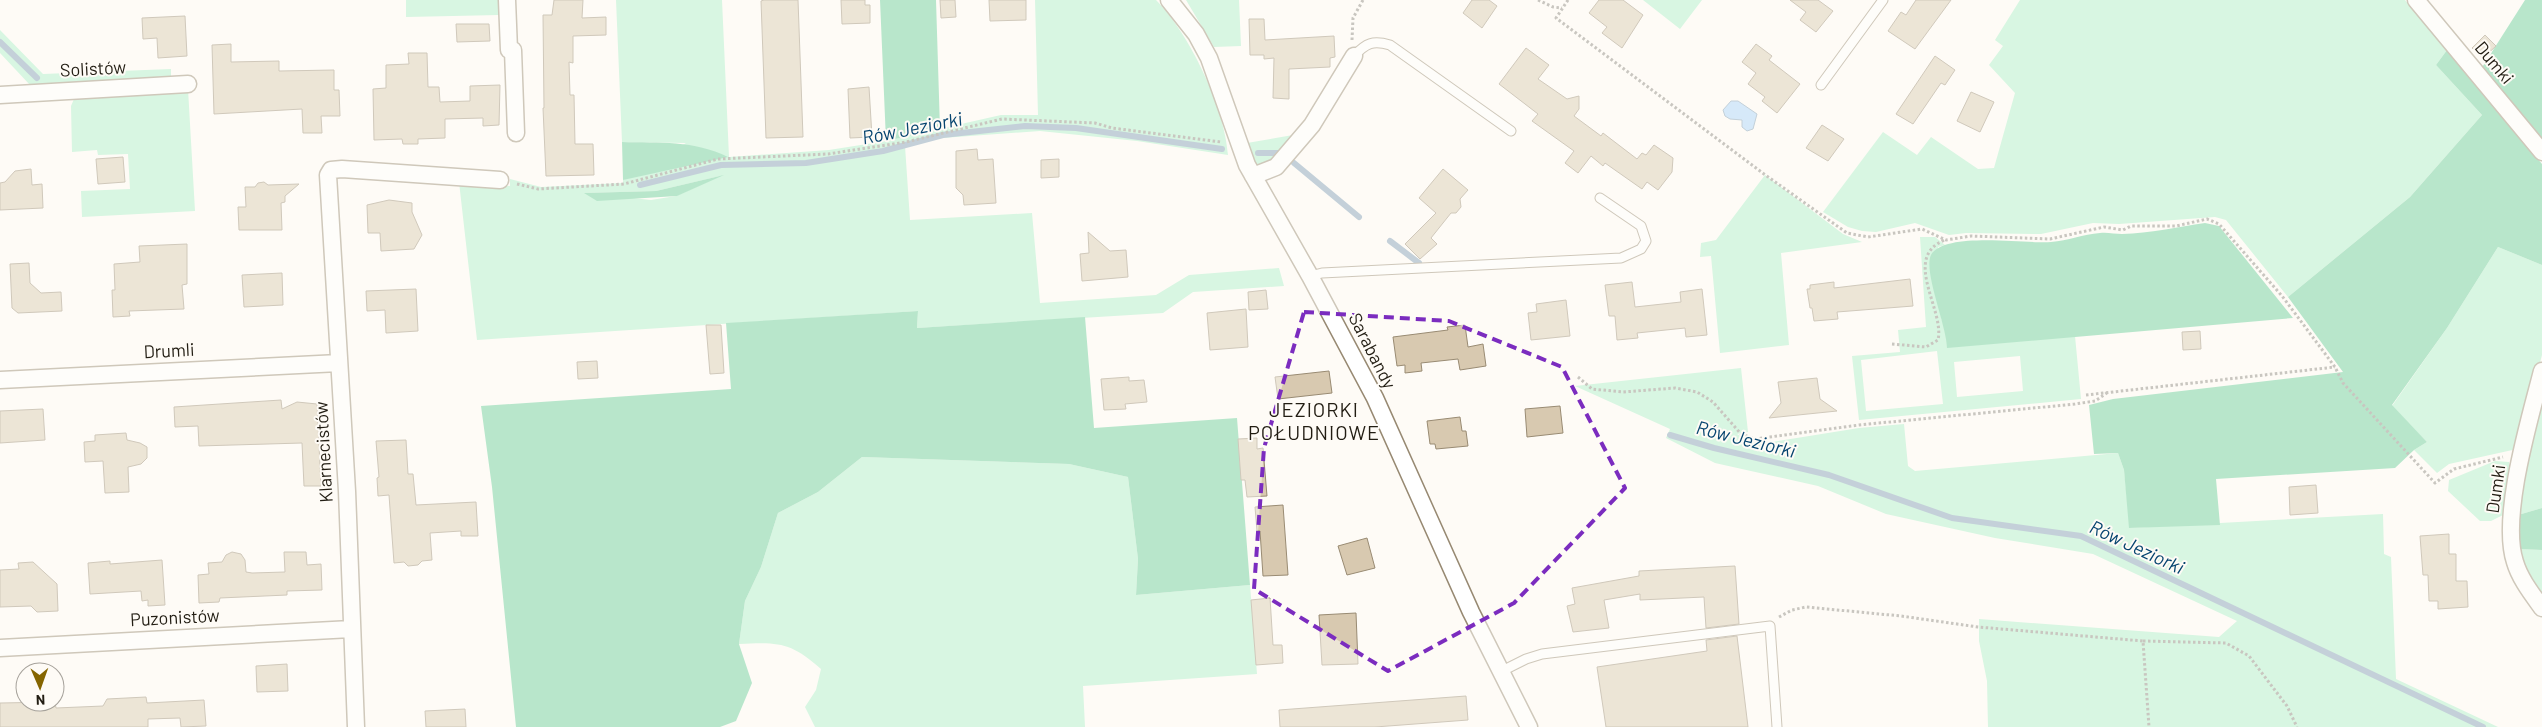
<svg xmlns="http://www.w3.org/2000/svg" width="2542" height="727" font-family="Barlow,sans-serif">
	<rect width="100%" height="100%" fill="#fefbf6"/>
	<!-- green -->
	<path fill="#abefc9" fill-rule="evenodd" d="M406,0H499V15L406,17Z
		M616,0H722L729,157L829,150L886,141L1001,115H1038L1035,0H1156C1189,33 1225,108 1228,155L1137,141L1040,131L942,138L905,146L910,220L1032,213L1040,303L1156,295L1189,275L1279,268L1284,286L1193,292L1163,313L917,328L918,311L477,340L459,182L510,186V179L541,187L623,183V180L686,143L622,142ZM720,176L676,196L651,200L585,193L656,191Z
		M1186,0H1239L1241,46L1214,47Z
		M1643,0H1702L1680,29Z
		M2020,0H2405L2447,50L2436,65L2482,115L2410,197L2288,297L2226,220L2215,217L2119,224L2093,223L2041,234L1966,233L1949,235L1915,223L1876,232L1862,231L1848,227L1823,212L1883,132L1917,155L1931,137L1978,169L1994,168L2015,93L1989,65L2003,46L1995,40Z
		M0,30L43,74L171,69V78L30,85L0,53Z
		M188,89L195,211L82,217L81,191L130,189L128,154L98,155L97,150L72,152L71,106L74,99Z
		M1293,135L1268,166H1256L1247,143Z
		M1765,175L1843,234L1862,242L1781,253L1789,345L1720,353L1711,256L1700,257L1701,243L1716,240Z
		M1920,237H1935L1945,245L1938,247L1941,318L1947,334V347L2075,336L2081,399L1859,420L1852,356L1900,352L1898,330L1926,327ZM1937,351L1943,404L1866,411L1861,360ZM2020,356L2023,391L1957,397L1954,362Z
		M2498,247L2542,265V355L2517,449L2449,464L2437,473L2414,450L2427,442L2392,406L2447,328Z
		M1741,368L1748,432L1737,434L1752,442L1766,443L1859,428L1904,424L1908,466L1915,471L2118,453L2124,470L2130,528L2383,514L2384,554L2391,557L2396,679L2498,727H1988L1987,681L1979,641V619L2219,637L2237,621L2093,554L1995,538L1886,514L1818,486L1715,463L1666,438L1670,429L1575,386Z
		M2542,400V508L2518,515L2525,471Z
		M862,457L1069,464L1128,477L1138,559L1136,595L1250,585L1257,674L1083,686L1085,727H815L805,707L816,690L821,669C791,642 778,642 739,644L745,601L761,567L778,513L818,492Z
		M2495,461L2509,462C2513,479 2509,499 2503,515L2491,521H2480L2448,491L2449,480Z
		M2518,549L2542,550V599L2524,569Z"/>
	<!-- forest -->
	<path fill="#64cd98" d="M880,0H936L940,129L886,141Z
		M2525,0H2542V139L2481,69Z
		M2447,50L2542,164V265L2498,247L2447,328L2392,405L2427,442L2414,450L2395,468L2216,479L2220,525L2129,528L2124,470L2118,453L2094,454L2089,405L2113,399L2343,372L2288,297L2410,197L2482,115L2436,65Z
		M622,142C659,143 694,140 728,157L623,180Z
		M724,175L677,196L597,201L584,193L656,191Z
		M2205,223L2219,226L2293,318L1947,348C1947,327 1923,271 1931,255C1944,231 2026,244 2051,242C2068,241 2083,234 2100,233C2107,232 2115,234 2122,234C2150,233 2178,227 2205,223Z
		M918,311L917,328L1085,317L1094,428L1237,418L1250,585L1136,595L1138,559L1128,477L1069,464L862,457L818,492L778,513L761,567L745,601L739,644L752,683L736,721L720,727H516L492,487L481,406L731,389L726,323Z
		M2542,508V550L2518,549V515Z"/>
	<!-- water -->
	<path fill="#a6d3fc" stroke="#7e9cb6" d="M1731,101H1738L1757,114L1753,129L1747,131L1742,127V120L1730,119L1725,116L1723,110Z"/>
	<g fill="none" stroke-linecap="round" stroke-linejoin="round">
		<!-- stream -->
		<path stroke="#7e9cb6" stroke-width="6" d="M0,42L37,78
			M1258,153H1278
			M1294,163L1359,217
			M640,185L721,165L806,163L883,151L943,135L1025,126L1076,128L1222,149
			M1390,241L1419,263
			M1670,435L1714,448L1829,475L1952,518L2081,536L2483,727"/>
	</g>
	<!-- building -->
	<path fill="#d8c9b0" stroke="#998b73" d="M554,0H583L582,18L606,17V35L573,36V63L569,62L570,95H574L575,144H593L594,175L546,176L543,108H544L543,15H552Z
		M764,0H798L803,137L766,138L761,1Z
		M841,0H865V5H870V23L842,24Z
		M940,0H955L956,17L941,18Z
		M989,0H1026V20L990,21Z
		M1472,0H1489L1497,6L1482,28L1463,13Z
		M1599,0H1623L1643,15L1622,48L1602,33L1607,27L1589,13Z
		M1790,0H1818L1833,11L1816,32L1800,20L1806,12Z
		M1916,0H1951L1915,49L1888,31L1901,12L1906,15Z
		M185,16L187,56L158,58L157,38L143,39L142,18Z
		M1249,19H1264L1265,40L1334,36L1335,57L1330,58V67L1289,69V99L1273,98L1274,58L1264,59V55H1250Z
		M456,24H489L490,41L457,42Z
		M2485,35L2496,46L2483,58L2472,48Z
		M231,44V62L279,61V71L334,70V90H339L340,116H321L322,133H303L302,109L214,114L212,45Z
		M1756,44L1772,56L1769,60L1800,84L1777,113L1762,101L1765,97L1748,84L1756,73L1742,62Z
		M1526,48L1549,65L1538,79L1567,99L1579,96V109L1574,116L1601,136L1603,133L1637,159L1642,153L1646,155L1654,145L1673,158L1672,172L1658,190L1647,182L1642,189L1605,163L1603,166L1591,156L1578,173L1565,163L1574,151L1532,121L1538,114L1499,84Z
		M408,53H427L428,87H439L440,102L470,101V86L500,85L499,125L483,126V118L445,119V138L418,139V144H403L402,139L374,140L373,89L386,88V65L409,64Z
		M1935,56L1955,70L1945,85L1941,83L1913,124L1896,114Z
		M869,87L872,137L850,138L848,89Z
		M1971,92L1994,102L1980,132L1957,121Z
		M1822,125L1844,139L1828,161L1806,148Z
		M977,149L978,160L993,159L996,203L964,205L963,195L956,188V151Z
		M123,157L125,182L98,184L96,159Z
		M1059,159V177L1041,178V160Z
		M31,169L32,185L42,184L43,208L0,210V183L5,182L15,171Z
		M1443,169L1468,190L1460,199L1461,207L1456,213H1451L1431,238L1437,244L1420,259L1405,244L1436,213L1419,198Z
		M264,182L268,185L299,184L285,196V202L281,203L282,230H239L238,207H246L245,187H255L258,183Z
		M389,200L412,203V212L422,235L414,249L381,251L380,233H368L367,205Z
		M1088,232L1110,251L1126,250L1128,277L1082,281L1080,254L1089,253Z
		M187,244V284L182,285L184,309L129,311L130,316L113,317L112,290H115L114,264L140,262L139,246Z
		M29,263L30,283L41,293L61,292L62,311L18,313L12,308L10,264Z
		M282,273L283,305L244,307L242,275Z
		M1910,279L1913,306L1837,312L1838,319L1814,321L1812,308H1810L1807,289H1810V285L1834,282V288Z
		M1632,282L1635,307L1681,302L1680,292L1702,289L1707,335L1686,337L1685,328L1637,333L1638,338L1617,340L1615,316H1609L1605,285Z
		M416,289L418,331L386,333L385,310L367,311L366,291Z
		M1266,290L1268,309L1249,310L1248,292Z
		M1566,300L1570,336L1531,340L1528,313L1537,312L1536,304Z
		M1246,309L1248,347L1210,350L1207,313Z
		M706,325H721L724,373L710,374Z
		M1465,325L1468,347L1483,344L1486,366L1460,370L1458,359L1421,363L1422,371L1405,373V365L1397,366L1393,337L1448,330L1447,327Z
		M2200,331L2201,349L2183,350L2182,332Z
		M597,361L598,378L578,379L577,362Z
		M1329,371L1332,393L1278,399L1275,377Z
		M1129,377V381L1144,380L1147,402L1125,404L1126,409L1104,410L1101,379Z
		M1817,378L1820,399L1837,411L1769,418L1781,403L1778,382Z
		M281,400L282,409L297,402L317,404L321,486H304L302,443L199,446L198,426L175,427L174,407Z
		M1560,406L1563,433L1527,437L1525,409Z
		M43,409L45,440L0,443V411Z
		M1460,417L1462,431H1466L1468,446L1436,449L1435,444H1430L1427,421Z
		M126,433L127,440L140,443L147,447V458L141,464L128,467L129,492L105,493L103,461L85,462L84,442L95,441V435Z
		M1257,438V449L1263,448L1267,496L1247,497L1245,480H1241L1238,439Z
		M406,440L408,474H413L416,505L476,502L478,536H461V531L430,533L432,560L422,561L418,565L408,566L404,562L394,563L389,495L378,496L377,478L379,477L376,441Z
		M2316,485L2318,513L2290,515L2289,487Z
		M1283,505L1288,575L1263,576L1260,531H1257L1255,507Z
		M2449,534V554H2456V581H2467L2468,607L2438,609V601H2429L2428,575H2423L2420,536Z
		M1367,538L1375,568L1347,575L1338,546Z
		M232,552L241,554L245,560L246,572L252,573L285,572L284,552H306L307,565L321,564L322,590L287,591V595L220,598L219,602L199,603L198,575L209,574L208,563L222,562L226,555Z
		M162,560L165,605L148,606V600L142,601L141,591L90,594L88,563L110,561V564Z
		M33,562L57,584L58,611L37,612L31,606L0,607V570L19,569L18,563Z
		M1735,566L1739,624L1706,628L1704,597L1640,600V594L1604,600L1609,628L1573,632L1567,606L1575,604L1572,588L1639,576V571Z
		M1270,598L1273,645H1282L1283,663L1256,665L1251,600Z
		M1356,613L1358,664L1322,665L1319,615Z
		M1737,636L1748,727H1606L1597,667L1707,651L1706,640Z
		M287,664L288,691L257,692L256,666Z
		M1466,696L1468,720L1375,727H1280L1279,710Z
		M146,697L147,703L204,700L206,726L181,727L180,718L148,719V727H0V703L55,702L56,708L103,706L107,699Z
		M465,709L466,727H426L425,711Z"/>
	<g fill="none" stroke-linecap="round" stroke-linejoin="round">
		<!-- lane casing -->
		<g stroke="#978972" stroke-width="11">
			<path id="lane" d="M1354,56C1366,43 1373,40 1390,45L1511,131
				M1821,85L1883,0
				M1310,276L1322,273L1621,258L1641,249L1646,241L1641,226L1600,198
				M1500,672L1526,659L1542,654L1770,626L1777,727"/>
		</g>
		<!-- street casing -->
		<g stroke="#978972" stroke-width="19">
			<path id="street" d="M507,0L509,50H513L516,133
				M1169,0L1196,34L1209,58L1247,165L1310,276L1375,398L1471,612L1529,727
				M2416,0L2542,152
				M0,95L188,84
				M1253,176L1276,167L1312,125L1354,56
				M2542,371C2530,418 2500,517 2515,562C2520,579 2532,594 2542,608
				M0,380L339,363
				M0,648L351,629
				M356,727L347,491L328,175L331,170L342,169L500,180"/>
		</g>
		<!-- path -->
		<path stroke="#89857e" stroke-width="3" stroke-dasharray="2.5 2.5" stroke-linecap="butt" d="M1538,0L1553,7L1562,8
			M1568,0L1556,18L1764,174L1847,233L1868,237L1922,229L1946,240L1971,236L2050,239L2104,227L2123,230L2131,226H2176L2207,219L2219,224L2282,296L2335,367L2343,383L2435,483L2454,469L2503,457
			M1352,40L1353,18L1363,0
			M517,184L538,189L624,184L718,159L828,154L906,142L1002,119L1095,123L1112,128L1221,142
			M1892,344L1926,347L1938,340C1945,310 1901,257 1945,240
			M1578,377L1592,389L1623,392L1675,388L1697,392L1713,402L1741,434L1755,439L1859,425L2075,404L2095,401L2107,393
			M2086,395L2335,367
			M1779,617L1792,610L1806,607L1901,616L1978,627L2143,641L2149,727
			M2143,641L2226,643L2249,656L2287,706L2297,727"/>
		<!-- lane -->
		<use href="#lane" stroke="#fff" stroke-width="9"/>
		<!-- street -->
		<use href="#street" stroke="#fff" stroke-width="16"/>
	</g>
	<!-- marked area -->
	<path d="M0 0H2542V727H0ZM1304,312L1449,321L1562,367L1625,488L1514,603L1388,671L1254,589L1264,448Z" fill="#fefbf6" fill-opacity=".55" fill-rule="evenodd"/>
	<path fill="none" stroke="#7b2cbf" stroke-width="4" stroke-dasharray="10 6" stroke-linejoin="round" d="M1304,312L1449,321L1562,367L1625,488L1514,603L1388,671L1254,589L1264,448Z"/>
	<g text-anchor="middle" stroke-width="4" stroke-linejoin="round" paint-order="stroke">
		<!-- street labels -->
		<g font-size="18" fill="#221d13" stroke="#fefbf6">
			<text transform="translate(2494 63) rotate(50)" y="6">Dumki</text>
			<text transform="translate(93 69) rotate(-3)" y="6">Solistów</text>
			<text transform="translate(169 351) rotate(-3)" y="6">Drumli</text>
			<text transform="translate(1372 351) rotate(63)" y="6">Sarabandy</text>
			<text transform="translate(324 452) rotate(-93)" y="6">Klarnecistów</text>
			<text transform="translate(2496 489) rotate(-82)" y="6">Dumki</text>
			<text transform="translate(175 618) rotate(-3)" y="6">Puzonistów</text>
		</g>
		<!-- water labels -->
		<g font-size="19" font-style="italic" fill="#06446f" stroke="#fefbf6">
			<text transform="translate(912 128) rotate(-11)" y="7">Rów Jeziorki</text>
			<text transform="translate(1746 439) rotate(14)" y="7">Rów Jeziorki</text>
			<text transform="translate(2137 547) rotate(25)" y="7">Rów Jeziorki</text>
		</g>
		<!-- quarter labels -->
		<g font-size="20" letter-spacing="1" fill="#221d13" stroke="#fefbf6">
			<text x="1314" y="417">JEZIORKI<tspan x="1314" dy="23">POŁUDNIOWE</tspan></text>
		</g>
	</g>
	<!-- north arrow -->
	<g transform="translate(40 687) rotate(178)"><circle r="24" fill="#fefbf6" stroke="#a6a29b"/>
	<path d="M0-4L9 19L0 12L-9 19Z" fill="#856500"/>
	<text y="-8" font-size="14" font-weight="bold" text-anchor="middle" fill="#221d13">N</text>
	</g>
</svg>
